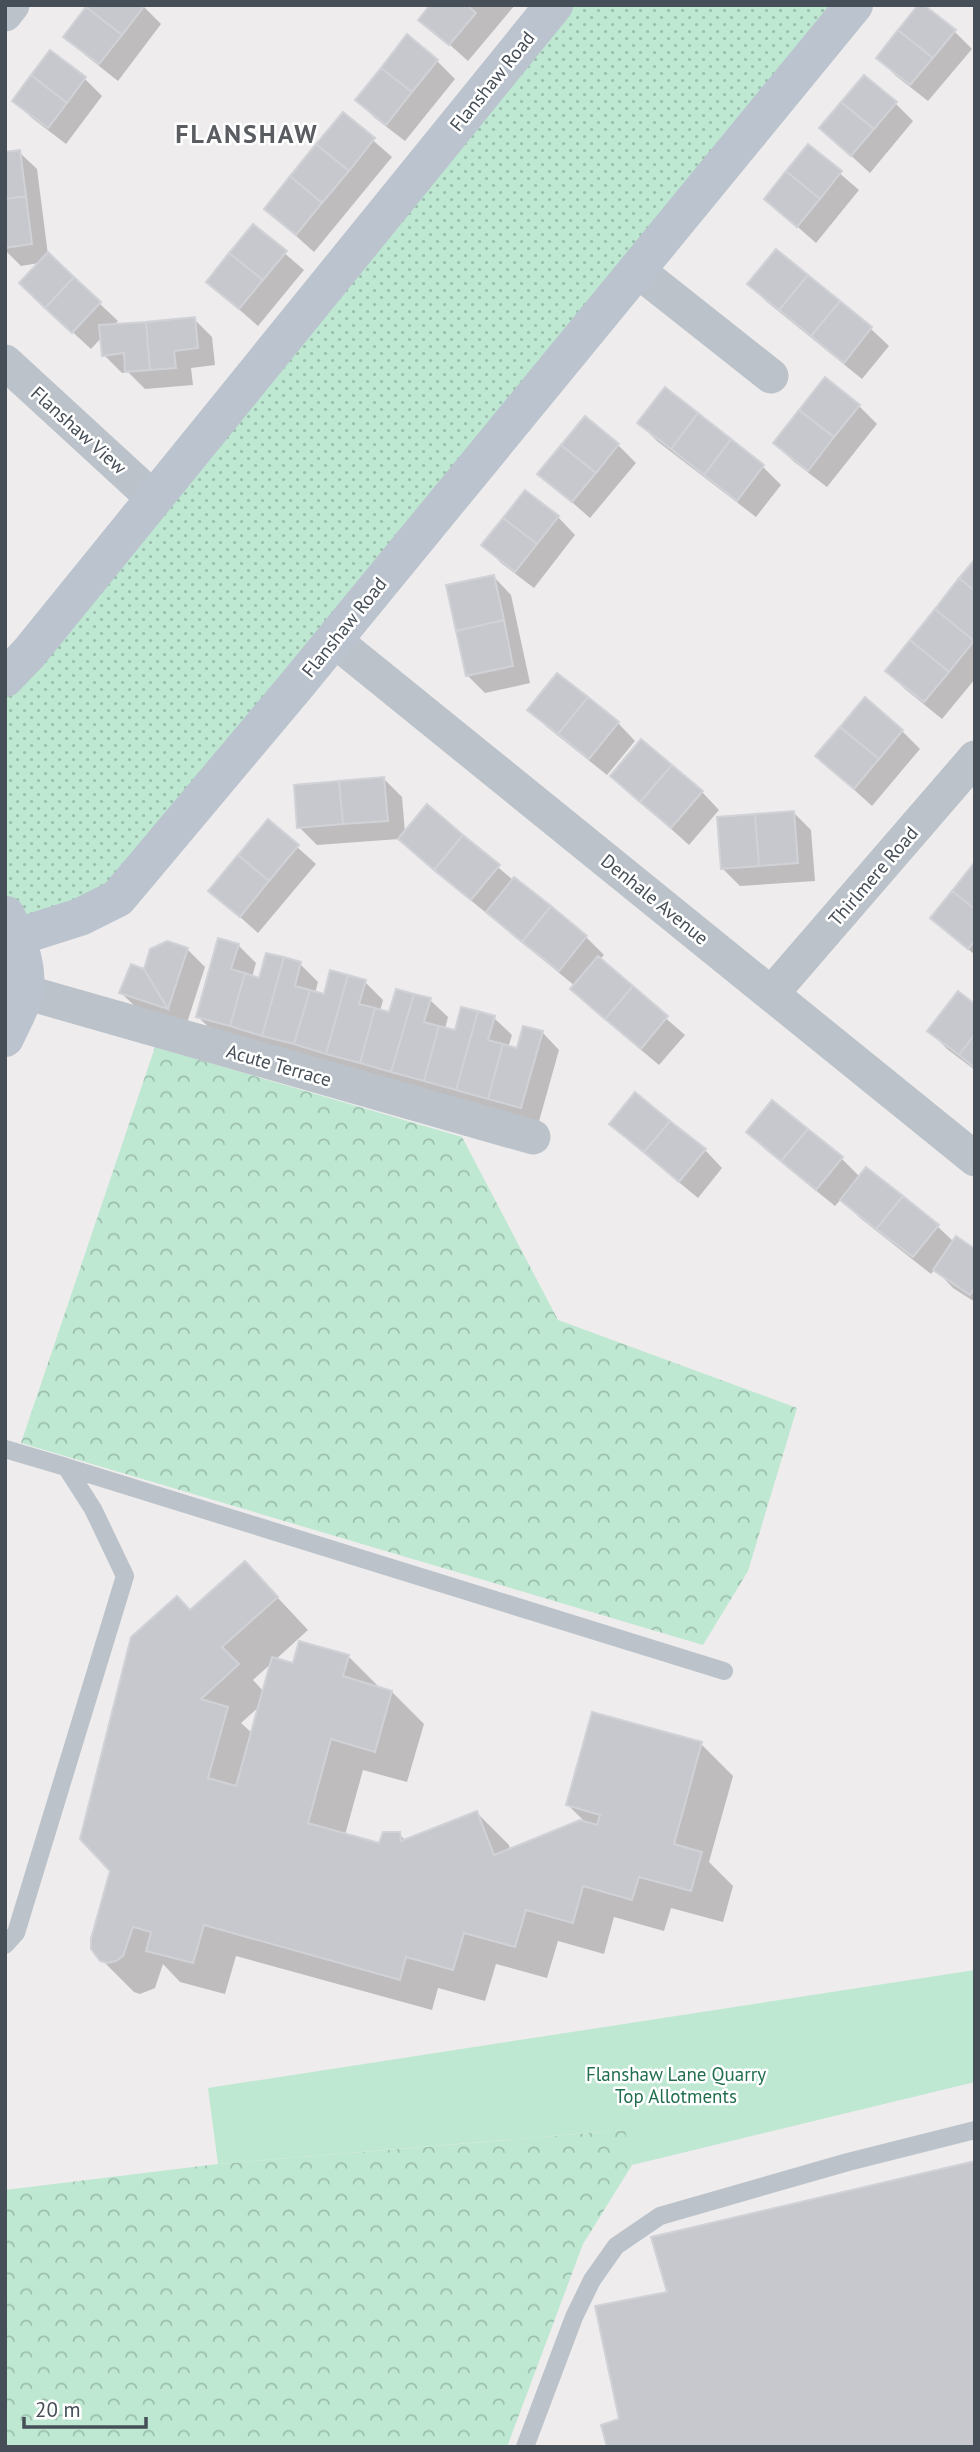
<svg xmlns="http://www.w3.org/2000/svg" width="980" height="2452" font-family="'PT Sans',sans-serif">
	<defs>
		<pattern id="grass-dots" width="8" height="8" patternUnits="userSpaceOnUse" patternTransform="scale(1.75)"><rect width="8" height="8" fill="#bee8d2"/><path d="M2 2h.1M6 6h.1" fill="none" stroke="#9cbead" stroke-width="1.8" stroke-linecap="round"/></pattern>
		<pattern id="forest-crowns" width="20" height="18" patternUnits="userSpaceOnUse" patternTransform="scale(1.75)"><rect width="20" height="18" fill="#bee8d2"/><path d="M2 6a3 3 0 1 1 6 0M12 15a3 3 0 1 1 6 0" fill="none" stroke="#9cbead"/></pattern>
	</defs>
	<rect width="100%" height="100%" fill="#eeecec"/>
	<!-- grass -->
	<path fill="url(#grass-dots)" d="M554,5H854L80,917L5,914V678Z"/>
	<!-- forest -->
	<path fill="url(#forest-crowns)" d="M155,1047L462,1137L558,1320L797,1408L748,1571L703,1645L21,1443Z
		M626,2130L632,2165L583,2244L507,2447H5V2190L218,2164Z"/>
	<!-- garden -->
	<path fill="#bee8d2" d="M975,1970V2082L632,2165L625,2130L218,2164L208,2088Z"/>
	<!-- shadow -->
	<path fill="#0003" fill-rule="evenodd" d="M142,5L161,24L118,81L84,54L66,37Z
		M433,5H515L468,61L421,19Z
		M921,5L955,32L972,49L928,101L896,76L879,58Z
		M437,61L455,79L405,141L375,118L357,100Z
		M85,79L102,96L66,144L32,118L14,101Z
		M895,103L913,121L870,173L821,128Z
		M343,114L392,157L314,252L266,209Z
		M809,147L859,190L816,243L766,199Z
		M19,152L37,169L48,255L118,321L113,326L194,319L212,337L215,365L191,368L193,385L145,389L128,372L122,373L104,355L102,337L91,349L39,301V263L21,266L5,250V153Z
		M253,226L304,270L258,326L208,282Z
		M776,251L871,329L889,346L862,379L767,302L749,284Z
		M665,390L763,467L781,485L756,517L657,441L639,423Z
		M859,406L877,424L827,487L793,461L776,443Z
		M618,445L636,463L590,518L540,474Z
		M558,517L575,535L534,588L501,563L484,545Z
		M975,562V679L942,719L905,689L887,671Z
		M494,577L511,595L530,683L485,693L467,675Z
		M529,710L618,723L635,741L607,775L547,727Z
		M902,731L920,749L872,806L817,756Z
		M612,776L702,792L719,810L689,845Z
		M384,779L402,797L405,833L427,806L514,881L586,937L604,955L599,960L685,1035L659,1065L590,1007L572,989L575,986L418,857L399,839L317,845L299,827Z
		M793,812L811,830L815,881L740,886L722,868Z
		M268,821L316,864L258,933L210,890Z
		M975,866V955L932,918Z
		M167,943L188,950L205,967L186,1026L139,1010L121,993L145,971Z
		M238,945L256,963L252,977L260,980L300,964L318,982L315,993L325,996L365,982L383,1000L380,1011L391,1014L430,1000L448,1017L445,1029L456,1033L494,1018L512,1035L508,1048L519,1050L542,1032L559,1050L538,1125L216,1034L198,1017Z
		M975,1006V1070L947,1049L930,1031Z
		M611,1123L705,1150L722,1168L698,1198L629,1141Z
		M748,1132L842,1159L860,1177L937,1226L954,1242L975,1251V1302L953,1288L935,1269L931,1274L860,1218L841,1199L835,1206L766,1150Z
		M245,1563L308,1630L275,1660L294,1665L348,1656L381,1689L392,1692L424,1724L407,1782L363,1770L345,1835L380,1845L399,1834L406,1841L477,1813L509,1845L510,1850L587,1824L568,1805L701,1744L733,1776L709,1862L733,1886L723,1922L671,1908L664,1931L614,1917L604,1954L558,1941L547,1978L496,1964L485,2001L438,1988L432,2010L236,1956L225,1994L180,1982L163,1964L155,1988L140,1994L134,1992L101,1959L191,1612ZM273,1662L264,1692L253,1680ZM261,1705L253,1734L241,1723Z"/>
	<!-- building -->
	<path fill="#c7c8ce" stroke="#d0d2d7" stroke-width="2" d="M88,5H145L122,35L86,7Z
		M430,5H467L476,13L449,45L418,20Z
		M918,5H924L956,30L933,58L898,30Z
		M86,7L122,35L99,64L63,37Z
		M898,30L933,58L910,85L876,58Z
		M407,34L438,60L412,92L381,68Z
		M50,50L86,77L67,103L31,75Z
		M381,68L412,92L386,125L355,100Z
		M31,75L67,103L48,128L12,101Z
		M864,75L897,102L874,129L841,102Z
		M841,102L874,129L851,156L819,128Z
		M343,112L375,138L349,171L316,144Z
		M316,144L349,171L322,203L290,176Z
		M808,144L842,171L820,199L786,171Z
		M20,150L26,196L5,199V152Z
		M786,171L820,199L797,227L764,199Z
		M290,176L322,203L296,235L264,209Z
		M26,196L32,244L5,248V199Z
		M253,224L287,251L263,280L229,253Z
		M776,249L808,275L779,310L747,284Z
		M48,252L74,277L45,308L19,283Z
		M229,253L263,280L239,309L206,282Z
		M808,275L840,301L811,336L779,310Z
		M74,277L101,302L72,333L45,308Z
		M840,301L872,327L844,363L811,336Z
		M195,317L198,348L174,351L176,368L150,370L146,322Z
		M146,322L150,370L125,372L124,353L102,356L99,325Z
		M825,377L860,405L834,437L799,410Z
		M665,387L698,413L671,449L637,423Z
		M799,410L834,437L808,471L773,443Z
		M698,413L731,439L704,475L671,449Z
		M585,416L619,444L596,473L561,445Z
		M731,439L764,465L737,501L704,475Z
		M561,445L596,473L572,502L537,474Z
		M525,490L559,516L537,544L503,518Z
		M503,518L537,544L515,572L481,545Z
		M975,559V591L959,578Z
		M494,575L504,620L456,631L446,585Z
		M959,578L975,591L974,641L935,609Z
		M935,609L974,641L949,672L910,640Z
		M504,620L513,666L466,676L456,631Z
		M910,640L949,672L924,702L885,671Z
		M557,673L588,697L558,734L527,710Z
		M588,697L619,722L589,759L558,734Z
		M865,697L903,730L879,759L840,727Z
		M840,727L879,759L854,789L815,756Z
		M641,739L672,765L640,802L610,776Z
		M672,765L703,791L671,828L640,802Z
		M384,777L388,821L343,824L339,781Z
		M339,781L343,824L297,828L294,785Z
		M427,804L463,835L434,870L398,839Z
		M794,811L798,863L759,866L755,814Z
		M755,814L759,866L721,869L717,817Z
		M268,819L299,845L269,881L238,855Z
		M463,835L500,865L471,900L434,870Z
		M238,855L269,881L240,917L208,891Z
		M974,863L975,864V909L952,891Z
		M514,877L551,906L522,942L486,912Z
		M952,891L975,909V941L968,949L930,918Z
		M551,906L587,936L559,971L522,942Z
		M218,938L239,944L231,969L245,973L230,1026L196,1017Z
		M167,941L188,948L168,1009L144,969L150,949Z
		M266,953L284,957L262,1036L230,1026L245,973L259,978Z
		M598,956L633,986L605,1019L570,989Z
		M284,957L301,962L295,986L310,990L294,1044L262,1036Z
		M131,964L144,969L168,1009L119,993Z
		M330,970L348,975L326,1054L294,1044L310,990L324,994Z
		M348,975L366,980L359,1004L375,1008L360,1063L326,1054Z
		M633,986L668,1016L641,1049L605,1019Z
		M396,989L414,994L391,1072L360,1063L375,1008L389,1012Z
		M958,991L975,1004V1034L959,1055L927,1031Z
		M414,994L431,998L424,1022L439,1026L424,1081L391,1072Z
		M461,1007L478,1011L456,1090L424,1081L439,1026L455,1030Z
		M478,1011L495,1016L488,1040L503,1044L488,1099L456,1090Z
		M523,1026L543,1031L521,1108L488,1099L503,1044L517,1048Z
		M975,1034V1068L959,1055Z
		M635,1092L670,1121L644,1152L609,1124Z
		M772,1100L808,1129L781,1161L746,1132Z
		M670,1121L706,1149L679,1182L644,1152Z
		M808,1129L843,1157L816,1190L781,1161Z
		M866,1167L903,1196L876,1229L840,1200Z
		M903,1196L939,1225L913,1257L876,1229Z
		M956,1236L975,1249V1287L970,1295L933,1270Z
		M245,1561L278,1597L222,1647L239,1664L201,1699L228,1707L208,1778L236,1786L272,1657L293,1663L299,1641L349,1655L343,1676L392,1691L375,1752L331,1739L308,1823L379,1843L383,1832H400L401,1841L477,1811L494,1855L580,1820L597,1825L600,1815L566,1805L592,1712L702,1742L674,1844L702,1852L691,1891L639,1877L632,1900L583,1886L573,1923L526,1910L515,1947L464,1933L453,1970L406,1957L400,1980L204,1925L193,1963L146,1951L151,1932L133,1927L123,1956L116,1961L107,1963L100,1961L91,1949V1939L110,1871L80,1839L131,1637L177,1596L190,1610Z
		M975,2161V2447H607L601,2425L619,2419L595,2306L667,2292L651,2237Z"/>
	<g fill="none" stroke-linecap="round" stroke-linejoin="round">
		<!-- lane -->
		<path stroke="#bbc2ca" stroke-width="18" d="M5,1449L66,1467L93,1509L125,1576L16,1933L5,1945
			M66,1467L724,1671
			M525,2447L574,2317L592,2280L616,2246L660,2216L848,2162L975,2130"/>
		<!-- street -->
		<path stroke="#bbc2ca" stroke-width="35" d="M5,14L12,5
			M637,270L771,376
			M5,362L153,498
			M334,640L975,1159
			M25,992L533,1137
			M772,993L975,758"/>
		<!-- secondary -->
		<path stroke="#bbc3ce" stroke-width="38" d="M5,678L29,653L554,5
			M17,937L80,917L118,898L295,687L854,5
			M5,1038C11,1024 22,1006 25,991C28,964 17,938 6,915"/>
	</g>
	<g text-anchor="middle" stroke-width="5" stroke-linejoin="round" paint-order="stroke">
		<!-- street labels -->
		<g font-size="19" fill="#464e57" stroke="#fff">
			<text transform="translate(492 81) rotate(-51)" y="7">Flanshaw Road</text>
			<text transform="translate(79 430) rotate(42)" y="7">Flanshaw View</text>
			<text transform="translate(344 627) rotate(-51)" y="7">Flanshaw Road</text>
			<text transform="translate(873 876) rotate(-49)" y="7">Thirlmere Road</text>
			<text transform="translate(655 899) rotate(39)" y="7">Denhale Avenue</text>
			<text transform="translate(279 1065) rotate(16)" y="7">Acute Terrace</text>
		</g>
		<!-- park labels -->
		<g font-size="19" fill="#216e4e" stroke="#fff">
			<text x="676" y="2081">Flanshaw Lane Quarry<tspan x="676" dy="22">Top Allotments</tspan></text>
		</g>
		<!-- district labels -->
		<g font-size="26" font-weight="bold" letter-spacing="2" fill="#595c60" stroke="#fff">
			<text x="247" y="143">FLANSHAW</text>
		</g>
	</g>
	<!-- border -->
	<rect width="980" height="2452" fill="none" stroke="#464e57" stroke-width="14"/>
	<!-- scale -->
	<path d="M24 2417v10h122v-10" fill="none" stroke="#464e57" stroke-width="3.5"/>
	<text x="35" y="2417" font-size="21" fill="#464e57" stroke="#ffffff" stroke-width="5" paint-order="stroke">20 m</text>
</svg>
